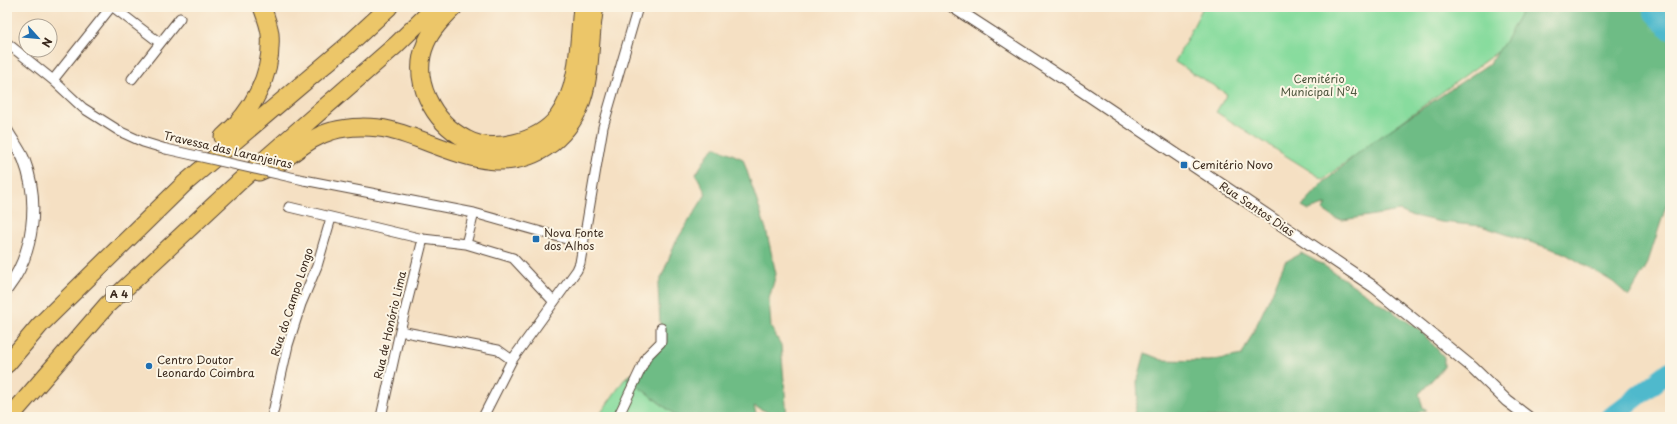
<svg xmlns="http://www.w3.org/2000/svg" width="1677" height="424" font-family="'Playpen Sans',sans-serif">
	<rect width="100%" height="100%" fill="#fcf5e5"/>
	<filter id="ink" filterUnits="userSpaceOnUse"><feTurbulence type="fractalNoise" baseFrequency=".025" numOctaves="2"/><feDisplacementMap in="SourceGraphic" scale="8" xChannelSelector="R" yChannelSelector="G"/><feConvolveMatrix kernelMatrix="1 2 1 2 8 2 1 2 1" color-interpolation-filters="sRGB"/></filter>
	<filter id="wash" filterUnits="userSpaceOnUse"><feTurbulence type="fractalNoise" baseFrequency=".012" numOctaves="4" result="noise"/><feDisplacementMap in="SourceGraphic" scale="16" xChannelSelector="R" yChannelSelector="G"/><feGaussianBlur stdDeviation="0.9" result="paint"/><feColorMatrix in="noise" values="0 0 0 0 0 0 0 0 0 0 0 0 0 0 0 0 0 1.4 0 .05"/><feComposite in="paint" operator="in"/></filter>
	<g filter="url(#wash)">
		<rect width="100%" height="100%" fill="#f5e0c3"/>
		<!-- green -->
		<path fill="#88dc9e" stroke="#62835e" d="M1203,7H1524L1515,39L1323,179L1216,112L1227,94L1175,62Z
			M626,377L678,417H598Z"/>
		<!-- forest -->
		<path fill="#6ebc85" stroke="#547352" d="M1524,7H1670V66L1667,87L1670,97V194L1647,265L1629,296L1613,282L1564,253L1481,226L1441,222L1409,215L1400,211L1343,220L1336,219L1323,210L1327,204L1309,210L1302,206L1324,182L1369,144L1490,63L1506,40Z
			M716,147L743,159L766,229L776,274L769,299L771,327L781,345L787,417H778L754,406L757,417H678L626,377L640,370L661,342L658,286L675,243L706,194L696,174L709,153Z
			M1301,253L1323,265L1420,330L1444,357V367L1419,394L1423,408L1427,410L1404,417H1145L1134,414L1138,398L1137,382L1145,353L1162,360L1209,361L1242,355L1271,295L1285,262Z"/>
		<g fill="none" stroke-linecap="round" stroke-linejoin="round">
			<!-- river -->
			<path stroke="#4fb9cc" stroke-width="20" d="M1653,7L1654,13L1670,30
				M1611,417L1670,371"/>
		</g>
	</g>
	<g filter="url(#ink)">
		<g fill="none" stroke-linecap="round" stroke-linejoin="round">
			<!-- minor casing -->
			<g stroke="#574537" stroke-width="11">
				<path id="minor" d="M113,7L160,43
					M7,43L53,80L83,108L121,132L143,142L166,149
					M132,79L180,18
					M53,80L111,7
					M304,180L474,213L584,244
					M289,207L423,239L466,244
					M474,213L466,244L513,258L554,302
					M400,331L498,350L512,360
					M272,417L288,345L301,304L317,266L331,218
					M381,417L400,331L423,239
					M483,417L512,360L577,270L580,263L603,127L638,7
					M618,417L647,356L661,342V328"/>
			</g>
			<!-- tertiary casing -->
			<g stroke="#574537" stroke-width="13">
				<path id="tertiary" d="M953,7L1079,89L1374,287L1472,367L1507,401L1528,417
					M7,131C12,140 20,150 24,160C40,201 34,254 7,289"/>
			</g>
			<!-- motorway casing -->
			<g stroke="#574537" stroke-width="19">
				<path id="motorway" d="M454,7C443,18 432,29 426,43C410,80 433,122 466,139C493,154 539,141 557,118C580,88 578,43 582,7
					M223,137C253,111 273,75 270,34C269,25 265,15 262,7
					M259,172C267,168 276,165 283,160C299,149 313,136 332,131C349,126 373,126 390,130C443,143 498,184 551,144C566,132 578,115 583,97C592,68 589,37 595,7
					M7,364L40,325L184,184L347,46L389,7
					M10,417L107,305L239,182L396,45L435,7"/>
			</g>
			<!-- minor -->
			<use href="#minor" stroke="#fff" stroke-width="9"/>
			<!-- tertiary -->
			<use href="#tertiary" stroke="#fff" stroke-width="11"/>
			<!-- motorway -->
			<use href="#motorway" stroke="#ecc669" stroke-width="17"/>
			<!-- minor-bridge casing -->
			<g stroke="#574537" stroke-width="11" stroke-linecap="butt">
				<path id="minor-bridge" d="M166,149L304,180"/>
			</g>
			<!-- minor-bridge -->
			<use href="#minor-bridge" stroke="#fff" stroke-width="9"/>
		</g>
	</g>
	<!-- markers -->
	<g fill="#1f6fb2" stroke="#fcf5e5" stroke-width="1.5">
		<rect x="1180" y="161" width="8" height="8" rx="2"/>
		<rect x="532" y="235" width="8" height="8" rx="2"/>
		<circle cx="149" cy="366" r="4"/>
	</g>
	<g text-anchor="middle" stroke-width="4" stroke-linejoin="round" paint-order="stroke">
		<!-- shield labels -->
		<rect fill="#fcf5e5" stroke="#75675a" stroke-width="1" x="106" y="286" width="26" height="16" rx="3"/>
		<g font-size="10" font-weight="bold" fill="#3b2a1e">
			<text x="119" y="298">A 4</text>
		</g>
		<!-- park labels -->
		<g font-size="11" fill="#4e563e" stroke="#fcf5e5">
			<text x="1319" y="83">Cemitério<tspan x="1319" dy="13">Municipal Nº4</tspan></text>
		</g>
		<!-- street labels -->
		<g font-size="11" fill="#3b2a1e" stroke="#fcf5e5">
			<text transform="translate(228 150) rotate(13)" y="4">Travessa das Laranjeiras</text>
			<text transform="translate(1257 209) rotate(34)" y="4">Rua Santos Dias</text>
			<text transform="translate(292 302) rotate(-72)" y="4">Rua do Campo Longo</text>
			<text transform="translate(390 325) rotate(-77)" y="4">Rua de Honório Lima</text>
		</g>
		<!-- poi labels -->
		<g font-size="11" fill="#3b2a1e" stroke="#fcf5e5" text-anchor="start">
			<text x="1192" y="169">Cemitério Novo</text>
			<text x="544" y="237">Nova Fonte<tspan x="544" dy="13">dos Alhos</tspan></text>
			<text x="157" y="364">Centro Doutor<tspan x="157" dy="13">Leonardo Coimbra</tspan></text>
		</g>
	</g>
	<!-- margin -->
	<rect width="1677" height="424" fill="none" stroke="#fcf5e5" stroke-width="24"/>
	<!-- north arrow -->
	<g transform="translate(38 38) rotate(117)"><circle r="19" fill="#fcf5e5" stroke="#afa495"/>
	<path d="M0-3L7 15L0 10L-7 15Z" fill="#1f6fb2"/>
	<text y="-6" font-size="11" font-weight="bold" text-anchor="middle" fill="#3b2a1e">N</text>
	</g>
</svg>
